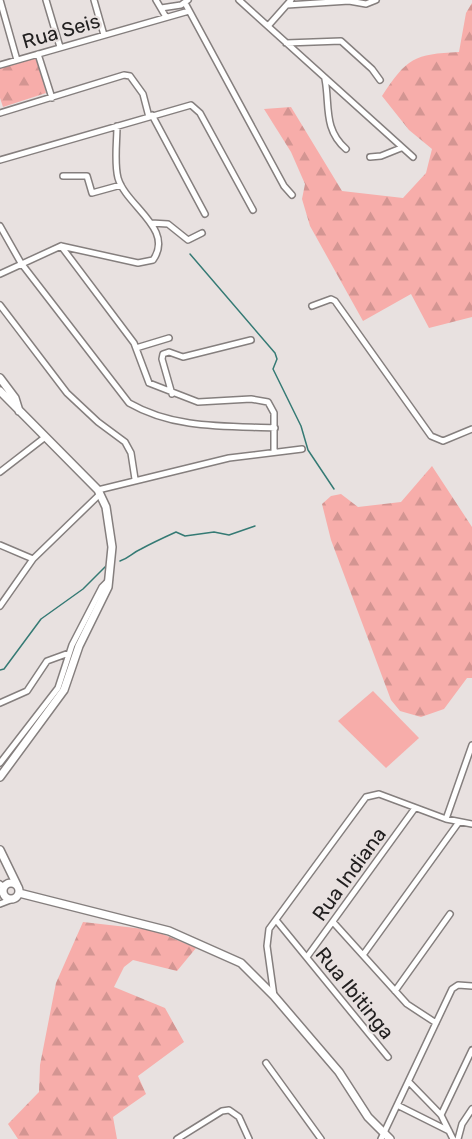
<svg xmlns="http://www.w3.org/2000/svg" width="472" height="1139" font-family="Rubik,sans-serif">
	<defs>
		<pattern id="forest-firs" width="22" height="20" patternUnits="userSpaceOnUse" patternTransform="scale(1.5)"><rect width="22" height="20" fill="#f7adaa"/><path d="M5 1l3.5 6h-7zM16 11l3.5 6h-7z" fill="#d39592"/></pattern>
	</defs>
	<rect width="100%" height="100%" fill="#e8e1e0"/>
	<!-- forest -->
	<path fill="url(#forest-firs)" d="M472,3V317L429,328L411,294L363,321L310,226L302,199L305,184L291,152L264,109L291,107L342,191L403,198L426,173L432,149L409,130L382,96C407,58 414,54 459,52L466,13Z
		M37,57L46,93L3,107L0,98V68Z
		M432,466L472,527V678H467L444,709L421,717L400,711L391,700L331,540L322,504L331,496L341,494L358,507L401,502Z
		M83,922L153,930L196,948L177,971L133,960L124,967L114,987L165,1008L184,1042L138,1076L146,1094L113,1117L117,1139H18L8,1124L39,1092L40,1065L56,983Z"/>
	<!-- pitch -->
	<path fill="#f7adaa" d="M373,691L419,738L386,768L338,721Z"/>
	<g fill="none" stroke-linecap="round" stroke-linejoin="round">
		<!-- stream -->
		<path stroke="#357a74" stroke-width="1.5" d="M190,254L275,353L277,359L273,369L301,426L308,450L334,489
			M120,561C129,558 132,553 141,549C152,543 165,537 176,532L185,536L214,532L229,535L255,526
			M0,670L4,669L41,619L83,589L107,565"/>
		<!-- minor casing -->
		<g stroke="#857f7e" stroke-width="8">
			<path id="minor" d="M0,0L17,60
				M46,0L60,47
				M94,0L104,35
				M156,0L166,17
				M239,0L413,157
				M185,3L284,186L292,195
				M287,5L349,1L366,4L376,0
				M161,8L181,5L188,0
				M268,26L291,0
				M286,43L341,41L372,69L380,80
				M38,54L52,98
				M0,65L189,11
				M325,79C330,105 323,129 346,149
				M0,113L124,75L130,76L143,94L149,117
				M152,115L205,214
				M370,157L381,156L401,148
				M0,160L191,105L200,113L253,210
				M63,176H87L92,193L121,185
				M151,223L168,224L188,240L202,233
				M0,226L21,263L129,403C174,429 225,426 275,428
				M61,246L134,343L149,383L198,402L251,399L268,402L274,413V451
				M0,274L61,246L138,263L153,260C175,229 126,206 118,178C114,163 117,142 117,126
				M0,305L67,393L98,422L125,442L131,453L135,479
				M312,306L331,299L335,301L431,436L443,441L472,429
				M136,348L169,338
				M172,394L162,359L163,354L169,352L183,357L251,340
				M0,472L44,438
				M98,490L229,458L302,449
				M0,545L33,559
				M0,606L33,559L100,494
				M0,703L27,691L47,661L69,653
				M0,763L58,688L72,645L102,587L109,580
				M446,819L472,745
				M0,884L3,886
				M0,904L13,899
				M276,920L388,1057
				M333,922L407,1004L436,1023
				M363,955L459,822
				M307,957L415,808
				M395,991L450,914
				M274,996L267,946L269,929L366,797L379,794L446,819L472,824
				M266,1063L321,1139
				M409,1082L441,1115L453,1139
				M399,1106L449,1131
				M441,1115L472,1050
				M177,1139L222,1111L229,1110L239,1117L249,1139
				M381,1139L452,989L458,985L472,986
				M458,1139L462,1124L472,1109"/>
		</g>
		<!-- tertiary casing -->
		<g stroke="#857f7e" stroke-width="10">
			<path id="tertiary" d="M0,378L15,398L19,411
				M0,391L98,490L106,507L112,547L108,587L79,646L64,690L0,777
				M0,850L17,885
				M3 891a8 8 0 1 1 16 0a8 8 0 1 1-16 0Z
				M19,893L169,931L241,963L274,996L339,1072L368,1117L390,1139"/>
		</g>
		<!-- minor -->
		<use href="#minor" stroke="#fff" stroke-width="5"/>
		<!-- tertiary -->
		<use href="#tertiary" stroke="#fff" stroke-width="7"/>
	</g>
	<g text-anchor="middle" stroke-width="4.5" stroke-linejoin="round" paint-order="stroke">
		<!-- street labels -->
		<g font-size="20" fill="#222020" stroke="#e8e1e0">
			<text transform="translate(61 31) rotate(-16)" y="7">Rua Seis</text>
			<text transform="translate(349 874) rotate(-54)" y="7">Rua Indiana</text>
			<text transform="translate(355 993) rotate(51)" y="7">Rua Ibitinga</text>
		</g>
	</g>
</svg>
